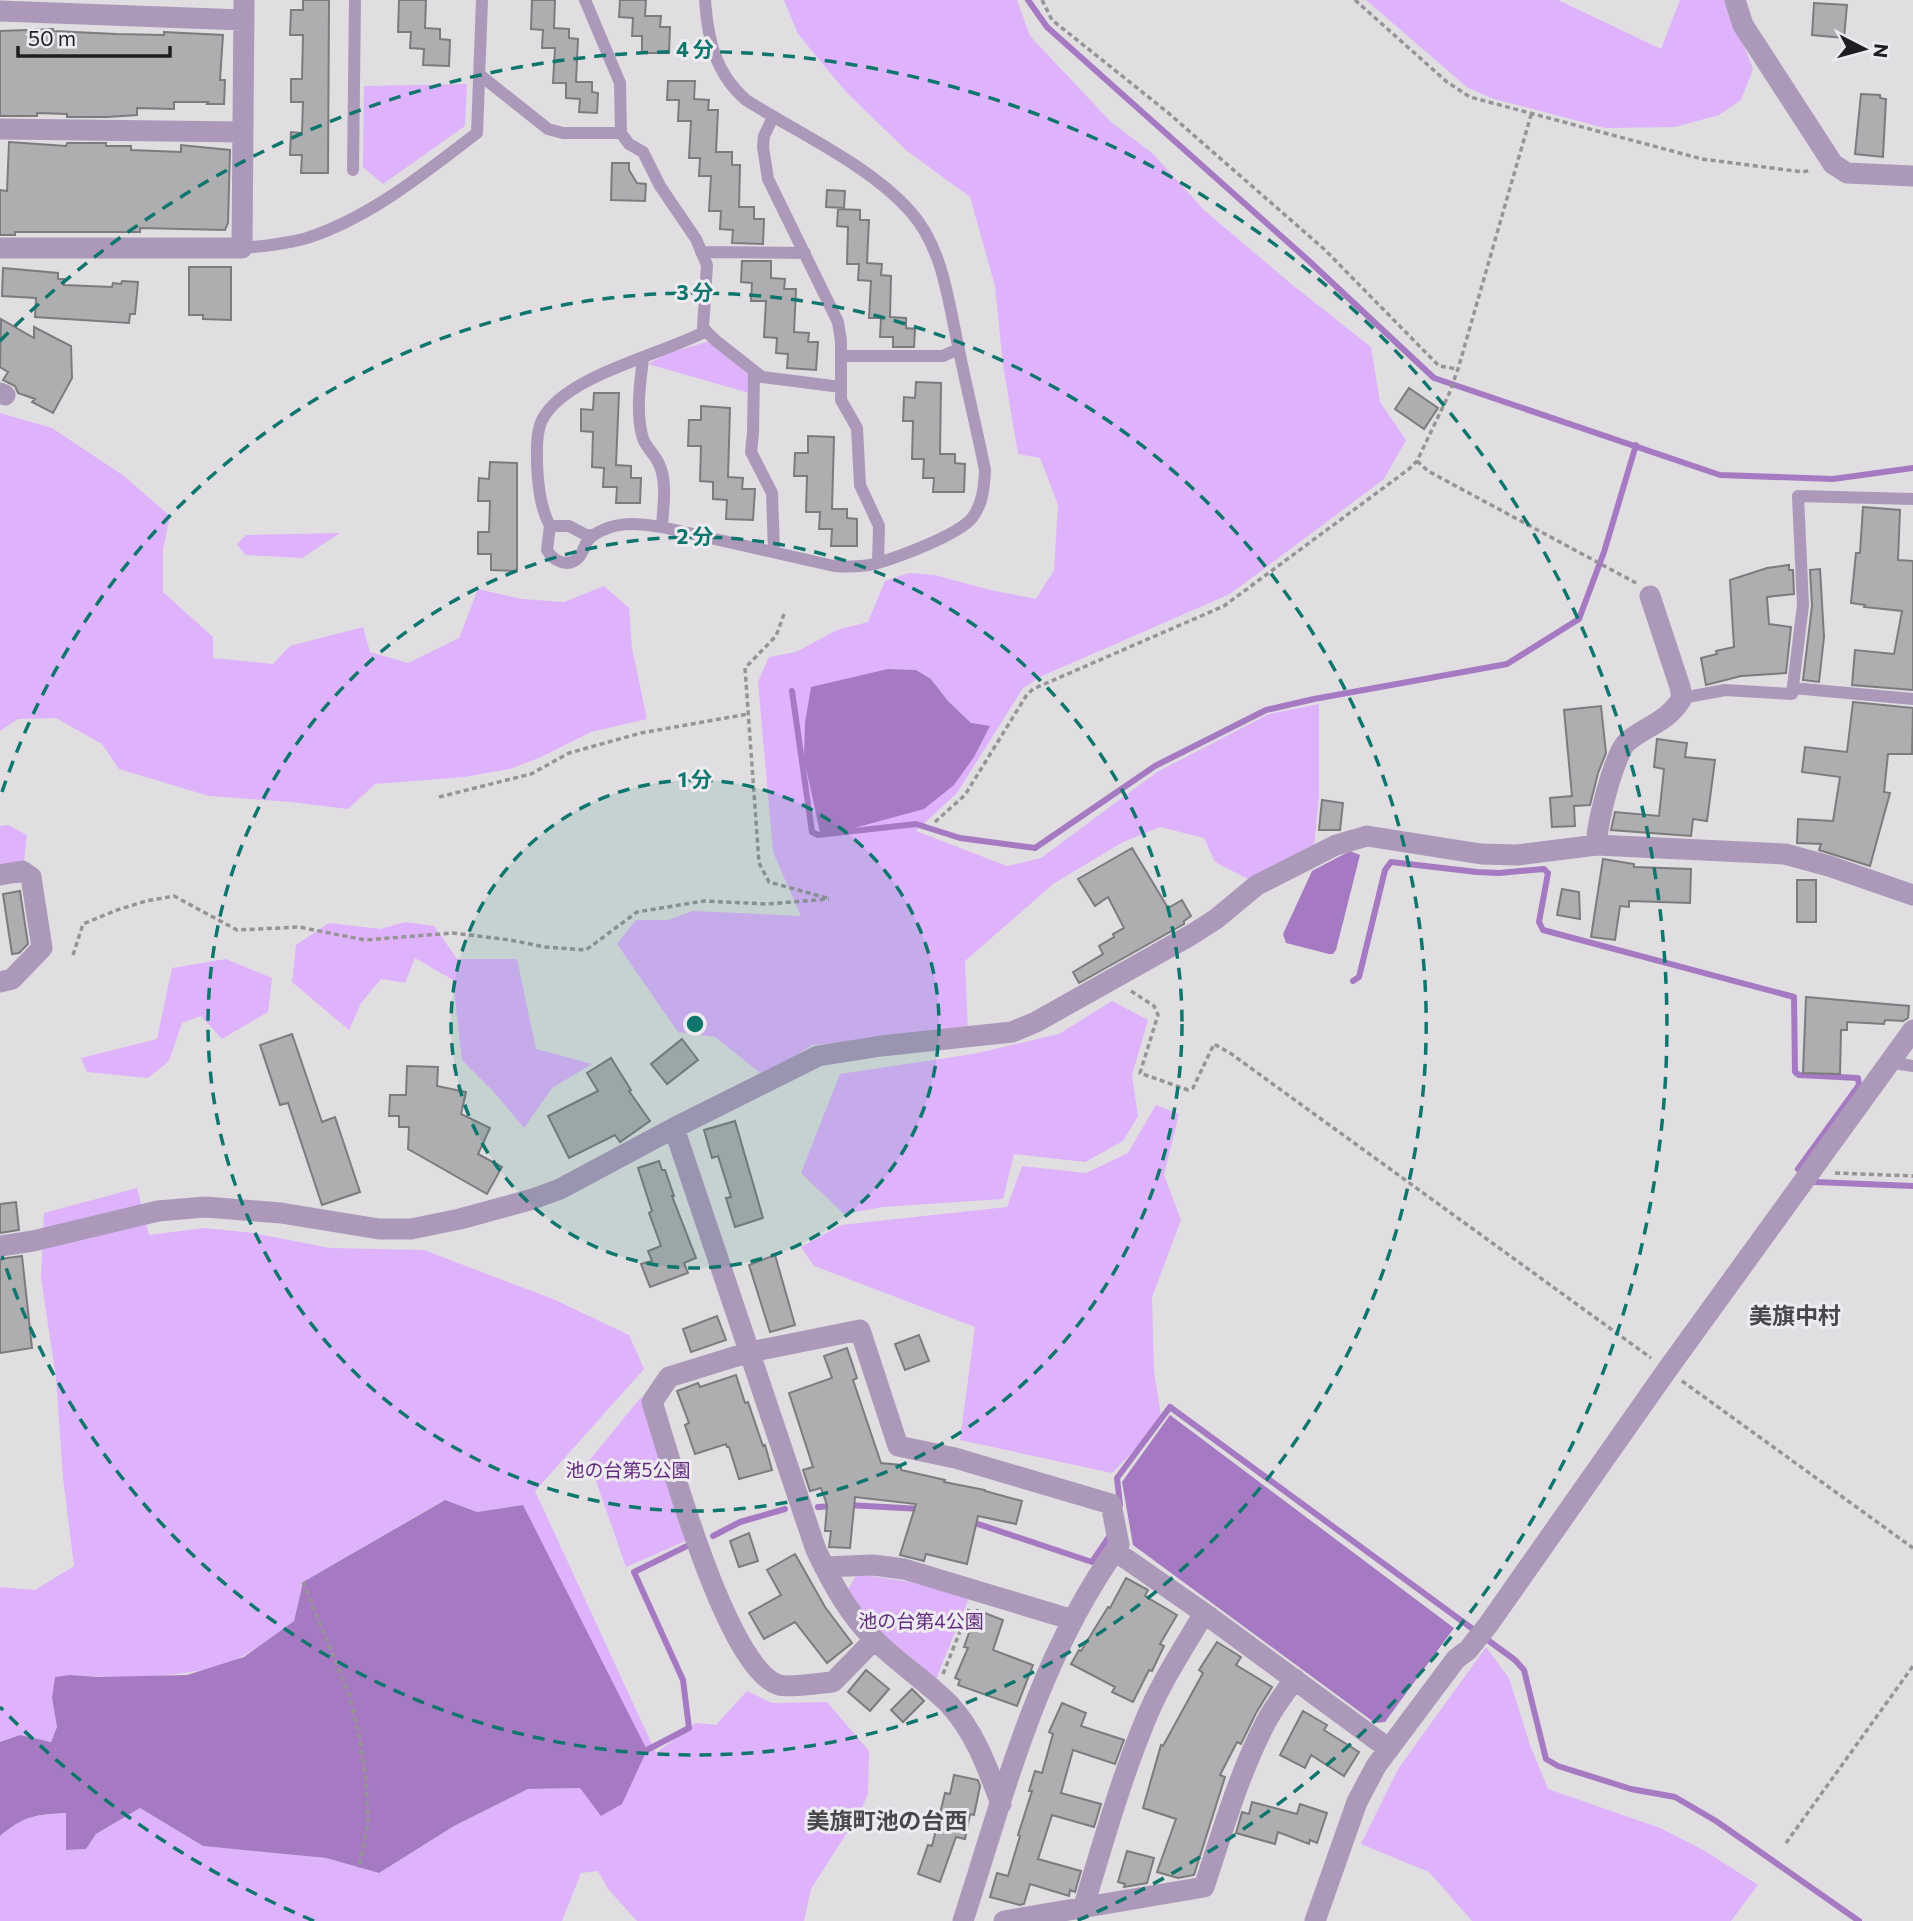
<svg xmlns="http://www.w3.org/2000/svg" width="1913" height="1921" font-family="Commissioner,'Noto Sans JP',sans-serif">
	<rect width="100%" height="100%" fill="#e0dee1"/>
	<!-- green -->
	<path fill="#deb3fb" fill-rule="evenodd" d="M784,0H1017L1030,36L1111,122L1152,153L1204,210L1290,283L1371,347L1380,402L1406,440L1384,479L1230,594L1042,676L1023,688L957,793L916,831L1007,866L1041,858L1157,772L1269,714L1319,704V796L1314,846L1250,880L1215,862L1204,838L1160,827L1123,842L1053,884L965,961L968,1032L812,1045L764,1076L715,1037L678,1032L617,944L636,920H668L693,911L801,916L773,852L758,682L769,657L796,652L837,630L868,622L885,581L909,573L935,575L990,590L1036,599L1054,570L1058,505L1040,458L1018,454L1003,365L995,286L970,197L907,151L846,92L798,34ZM888,669L916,670L931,679L948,701L971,723L822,837L804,759Z
		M1366,0H1558L1661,49L1680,0H1726L1753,69L1741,100L1719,115L1675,127L1605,128L1494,99L1468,88Z
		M467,84L465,126L383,184L363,167L364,86Z
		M710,341L750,376L749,393L648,364L666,354Z
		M0,413L52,428L124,476L170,516L163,550V592L213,637V658L273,664L290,646L363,627L370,652L408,663L459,638L478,589L522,599L564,602L604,586L629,608L632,648L647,719L591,732L541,757L510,769L464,777L375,784L348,809L290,802L209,796L119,769L102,744L56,718L18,719L0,731Z
		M340,533L302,558L245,555L237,544L246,535Z
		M8,825L27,835L24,863L0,866V826Z
		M405,922L434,926L457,959H517L536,1049L592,1064L552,1088L524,1128L494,1092L462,1060L453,980L415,958L405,983L381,979L361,1003L349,1030L292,982L296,945L329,923L380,929Z
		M226,959L272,978L268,1012L222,1039L201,1016L182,1023L169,1061L148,1078L87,1072L81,1058L157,1039L172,968Z
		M1112,1001L1148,1020L1132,1075L1138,1116L1123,1141L1085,1162L1014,1154L1003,1199L883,1207L844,1214L801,1173L840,1074L973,1054L1059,1034Z
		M1156,1105L1179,1114L1164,1175L1181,1220L1152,1297L1154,1371L1162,1422L1112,1473L960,1440L975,1327L814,1266L801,1247L841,1225L1007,1207L1022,1166L1086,1173L1128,1153Z
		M137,1188L149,1235L205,1228L253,1233L330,1248L424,1250L553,1299L629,1335L644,1369L535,1491L656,1753L696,1723L716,1725L747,1691L772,1703L827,1702L869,1751L868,1794L859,1814L811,1889L804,1921H637L608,1889L598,1871L581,1873L562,1921H0V1836C25,1814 35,1816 66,1813V1850L86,1849L96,1834L140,1808L203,1846L326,1858L379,1873L454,1826L528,1789L580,1788L523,1505L477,1512L444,1500L303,1582L294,1621C278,1632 262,1645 245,1655C205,1679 117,1679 70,1675L52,1698L57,1727L51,1742L20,1735L0,1742V1587L35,1590L74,1566L63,1478L56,1377L41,1278L44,1213Z
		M641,1397L688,1540L626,1567L589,1461Z
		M857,1574L911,1582L969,1598L936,1679L877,1629L847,1591Z
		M1486,1647L1509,1678L1530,1745L1548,1789L1660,1828L1705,1851L1758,1885L1731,1921H1472L1429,1872L1361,1844L1398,1769Z"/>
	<!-- water -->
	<path fill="#a67ac2" d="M888,669L916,670L931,679L948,701L971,723L990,726L974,757L954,785L924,809L821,837L804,759L805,723L811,687Z
		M1350,851L1360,855L1336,950L1333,954H1329L1286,943L1283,934L1312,871Z
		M1170,1415L1454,1628L1385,1722L1375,1723L1133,1545L1122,1482Z
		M445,1500L477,1512L523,1505L647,1750L622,1804L601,1816L580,1788L528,1789L454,1826L379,1873L326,1858L203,1846L140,1808L96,1834L86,1849L66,1850V1813C35,1815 25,1815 0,1836V1742L20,1735L51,1742L57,1727L52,1698L55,1677L70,1675L97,1677L187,1675L244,1657L294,1621L303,1582Z"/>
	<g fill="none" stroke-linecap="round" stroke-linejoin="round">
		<!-- stream -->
		<path stroke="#a67ac2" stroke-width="6" d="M1028,0L1047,27L1309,261L1434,378L1720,475L1833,479L1913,468
			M792,691L812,832L818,835L916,824L960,838L1035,848L1155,766L1266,710L1314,699L1507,664L1579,619L1604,552L1636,445
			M1353,981L1359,977L1385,870L1391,862L1477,872L1499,873L1544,869L1548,873L1539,922L1543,930L1794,997L1795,1072L1799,1075L1858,1078L1859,1085L1798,1169
			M1815,1182L1913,1186
			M848,1505L921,1509
			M1120,1505L1117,1478L1170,1407L1515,1660L1524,1670L1546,1759L1558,1766L1631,1789L1675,1797L1716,1821L1859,1921
			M818,1507L834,1506
			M969,1521L1092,1562L1111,1534
			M713,1536L740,1522L785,1509
			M639,1750H647L689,1728L683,1680L634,1572L687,1546"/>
	</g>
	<!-- building -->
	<path fill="#aeadb0" stroke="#7c7b7e" stroke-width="2" d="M303,0H329L328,173H301L302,155H290L291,132L302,133L303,102H291V79H302L303,35H290L291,10H303Z
		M399,0H426L425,28L440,29V39L450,40L449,66L423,65L424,49L410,48L411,32H398Z
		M532,0H555L554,28L569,29V38L578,39L576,82H592V92L598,93L597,113L579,112L580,99L566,98V83H553L555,48H542L543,30L531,29Z
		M620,0H646L645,16H661L660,27H670L669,53H642V36H632L633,18L619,17Z
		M1814,3L1847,5L1844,38L1812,35Z
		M53,29V31L116,34L164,35V32L223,35L220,80H225L224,104H207L208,102H174V109L137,108V115L107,117H67V114L37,113V116H0V31Z
		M668,81H695L694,99L709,100L708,110H718L716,152H732V165H740L739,207H754V219H764L763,244L732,243L733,230L720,229L721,211H709L711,176H699L700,158H689L691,121H678L679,100H667Z
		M1861,94L1880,95V98L1886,99L1883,157L1855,154Z
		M9,142L66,146L67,143H106V146H131V150L181,152V145L230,150L228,223L225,230L140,228V232H15V235H0V190L7,191Z
		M612,163H629V170L637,183L646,184L645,201L611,200Z
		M827,190L845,191L844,208L826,207Z
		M838,209L860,210V220H869L867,263L882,264L881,275L891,276L890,317L906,318V328L915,329L914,347H893V337H880L881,318H869L871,281L858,280L859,264H847L848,227L837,226Z
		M742,261H771V278L785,279L784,289H796L794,332L809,333L808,342H818L816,370L787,368L788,354L776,353L777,338L764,337L766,301H751L752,283L741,282Z
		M189,267H231V320L203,319V315H189Z
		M3,268L58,273V279H64V285L112,287L113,283L121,284L122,281L138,282L135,314H130L129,323L35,317L36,298L2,296Z
		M1,319L34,338V327L71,346L72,378L53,413L32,402L35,399L18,393L15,386L3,380L8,372L0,367Z
		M916,382L941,383L940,454H955V463L965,464L964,492H933L934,478H923L924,459H912L913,421H903L904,397L915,398Z
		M1409,388L1438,408L1424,429L1395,409Z
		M594,393H619L616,465L631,466V478H641L640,503H616L617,487H603L604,468L592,467L593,432L581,431V409L593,410Z
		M701,406L730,408L728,477L743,478L742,489H755L753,520L726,519L727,500L713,499V482L700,481L701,446H688L689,420H701Z
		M808,436L834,437L832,509H847V518L857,519V546H831L832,529H819L820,512H806L807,476H794L795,453H808Z
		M490,462L517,463V571L491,570V554H478V532H489L490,501H478L479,478L489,479Z
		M1863,507L1900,510L1898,560L1913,561V690L1852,685L1855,650L1894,654L1902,611L1864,607L1865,605L1851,603L1856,553H1860Z
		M1789,565V570H1793L1794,594L1767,597L1769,624L1791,627L1786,673L1741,676L1706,685L1701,658L1717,654L1716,651L1734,647L1730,580L1767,568Z
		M1820,569L1824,637L1819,682L1803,680L1812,606L1810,570Z
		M1853,702L1913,708L1912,754H1888L1884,792L1890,793L1870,866L1819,850L1821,844L1797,843L1798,819L1833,821L1840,777L1802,772L1805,747L1847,752Z
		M1601,706L1606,753L1598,773L1590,805L1574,806L1575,826L1552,827L1550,798L1572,796L1564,710Z
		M1657,739L1687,743L1685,757L1715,760L1707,821L1693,819L1691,836L1611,830L1615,812L1659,816L1664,769L1654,767Z
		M1322,800L1343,803L1340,830H1319Z
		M1132,848L1168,908L1182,900L1191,916L1184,921V924L1079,983L1073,972L1103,954L1099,946L1114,937L1113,934L1124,928L1108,897L1095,906L1078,879Z
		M1603,859L1634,864V867L1691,869L1690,903L1629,901V907L1620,906L1615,940L1591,937Z
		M1797,880H1816V922H1797Z
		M1562,889L1579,892L1580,919L1557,915Z
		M20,891L28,944L19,953L12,954L3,894Z
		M1806,997L1909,1006L1908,1018L1903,1021L1885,1020L1884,1024L1847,1022V1030H1841L1840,1074L1803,1073Z
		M292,1034L322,1122L335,1117L360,1192L322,1205L288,1103L280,1105L260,1045Z
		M682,1039L698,1060L667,1084L651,1064Z
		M611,1058L631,1090L629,1091L650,1121L620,1142L615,1135L569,1158L548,1116L598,1091L587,1073Z
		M407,1066L438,1067L437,1086L466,1092L461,1114L490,1128L478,1154L502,1167L487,1194L408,1149L409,1127H399V1116H389L390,1095H406Z
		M735,1121L763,1218L735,1227L726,1198L731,1197L718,1156L712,1158L704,1130Z
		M659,1161L662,1170H665L674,1196H672L696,1258L684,1263L688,1273L650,1287L641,1264L652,1261L648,1251L661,1246L649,1213L652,1211L638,1168Z
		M16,1202L19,1230L0,1233V1204Z
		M775,1255L795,1325L770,1332L749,1265Z
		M22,1256L32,1348L0,1353V1259Z
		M717,1316L726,1340L691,1352L683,1329Z
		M919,1335L929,1361L905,1370L895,1344Z
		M847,1348L857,1378L853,1380L881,1463L901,1465V1470L945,1480L944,1482L985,1490V1491L1022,1501L1016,1524L978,1516L967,1564L926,1554L924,1561L900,1555L916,1504L855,1497L850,1548L829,1547L831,1531H825L827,1505L821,1488L810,1491L803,1470L813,1467L789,1393L832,1378L824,1356Z
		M736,1375L745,1403L748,1402L763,1446L765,1445L772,1470L739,1479L729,1447H727L726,1444L695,1454L685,1425L689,1423L677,1391L698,1383L700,1387Z
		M749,1533L758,1561L739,1567L730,1541Z
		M795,1554L825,1607L852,1643L827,1663L795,1622L764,1639L749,1613L781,1595L767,1570Z
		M1126,1578L1148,1590L1145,1596L1177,1615L1160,1644L1164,1646L1152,1671L1149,1670L1133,1702L1112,1692L1115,1687L1071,1664L1079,1650L1081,1651L1108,1607L1110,1608Z
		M977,1610L1003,1620L993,1650L1033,1665L1017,1706L958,1685L960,1680L955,1678L968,1648L964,1647Z
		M1217,1642L1241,1657L1236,1665L1272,1687L1256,1713L1241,1744L1237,1742L1220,1775L1225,1777L1194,1875L1178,1878L1157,1872L1176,1819L1143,1808L1161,1745L1163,1746L1203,1673L1199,1670Z
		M866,1670L889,1689L870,1711L848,1692Z
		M912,1689L924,1701L903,1722L891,1710Z
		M1062,1703L1086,1713L1081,1726L1124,1740L1115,1764L1073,1750L1061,1793L1101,1804L1094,1827L1052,1815L1038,1859L1081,1871L1075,1892L1070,1890L1069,1896L1030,1884L1024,1904L1020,1905L990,1897L997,1873L1008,1876L1020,1836L1018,1835L1032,1791H1029L1035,1771L1042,1773L1053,1734L1049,1732Z
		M1303,1711L1327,1725L1324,1730L1359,1752L1344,1776L1311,1755L1305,1768L1280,1755Z
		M954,1775L978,1780L980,1786L974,1815L970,1814L965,1839L956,1837L940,1882L918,1874L928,1845L932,1846L945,1793L950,1794Z
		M1252,1802L1297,1814L1300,1804L1327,1813L1317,1843L1310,1840L1309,1844L1278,1832L1275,1844L1236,1833L1242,1812L1249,1814Z
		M1127,1851L1154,1858L1147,1883L1124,1887L1125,1884L1118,1882Z"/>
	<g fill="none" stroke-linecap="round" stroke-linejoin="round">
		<!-- path -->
		<path stroke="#969497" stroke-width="3.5" stroke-dasharray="5 3.5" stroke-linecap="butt" d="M1042,0L1052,20L1166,111L1324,249L1439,366L1458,369
			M1355,0L1447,82L1470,97L1702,159L1803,172L1811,170
			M1417,461L1428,471L1636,583
			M784,614L776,636L745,668L759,863L769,882L827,898
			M439,797L531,774L569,753L641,733L748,714
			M935,822L965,795L1026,696L1033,689L1224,606L1409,469L1417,461L1449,394L1458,369L1531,115
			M73,955L83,924L117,910L146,901L174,896L237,930L299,927L365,940L453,933L510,940L545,947L586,950L637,912L704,901L767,904L829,899
			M1131,991L1154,1006L1158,1015L1140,1073L1188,1090L1193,1088L1214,1044L1230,1053L1651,1358
			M1835,1173L1913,1176
			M1682,1381L1913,1548
			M303,1582L349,1694L359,1735L366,1779L368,1824L359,1868
			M943,1674L969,1609
			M1786,1843L1913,1666"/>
		<!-- lane -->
		<path stroke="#ac99ba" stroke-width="12" d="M585,0L620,83L621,133L629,144L643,152L660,186L696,239L707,265L703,328L715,340L762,377L841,387
			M480,75L548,129L563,133H621
			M773,117L764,136L763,147L768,179L838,322L841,341V400L857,428L860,485L879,526L878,563
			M353,170L355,0
			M242,248C264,246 286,244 307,238C371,217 424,173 477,133L482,0
			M701,252L805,253
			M841,356H943L958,349
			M643,359C640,383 636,411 642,435C644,446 653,452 658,462C668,481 663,506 662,527
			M754,372L753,433L751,452L772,493L774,552
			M550,526C540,507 538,485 537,463C537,450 536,433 542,420C565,375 662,355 706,331
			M594,535H586L569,526H550L547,550C553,561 568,568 578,558C584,552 584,544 589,539C593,535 598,532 603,530C622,521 642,524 662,527L834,566C849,567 864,567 878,563C901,556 958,535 972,518C983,504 984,487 985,470C977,430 967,390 959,350C948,302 944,249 910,211C869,165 798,133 746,100C715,73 708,40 705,0
			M1793,688L1913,699
			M1682,698L1725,690L1792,694L1803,605L1798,496L1913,499
			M1888,1062L1913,1066"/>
		<!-- street -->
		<path stroke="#ac99ba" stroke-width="21" d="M1735,0L1743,25L1833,164L1847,173L1913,176
			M0,11L243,20
			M0,129L243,132
			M0,248H242L244,0
			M0,393L5,395
			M1597,845C1595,828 1615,752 1627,742C1647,725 1667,723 1682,698L1680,687L1650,596
			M0,875L22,871L31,877L42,948L12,979L0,982
			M674,1128L816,1550C832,1583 849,1615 875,1640C898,1663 926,1681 949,1704C975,1732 988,1769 1001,1804
			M0,1246L33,1241L158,1211L205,1207L281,1213L379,1229H411L460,1219L533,1199L560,1189L674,1128L818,1056L881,1046L1012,1032L1036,1022L1191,935L1216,919L1257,885L1336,845L1367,836L1481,854L1517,855L1597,845L1785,854L1829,866L1913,895
			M1115,1551L1204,1613L1389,1749
			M824,1567L873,1565L904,1569L1073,1620
			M874,1640L833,1682C819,1683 791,1688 779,1685C727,1670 669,1455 652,1402L669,1377L750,1352L860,1330L898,1446L955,1458L1111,1504L1119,1545C1038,1657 1005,1791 963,1921
			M1083,1909C1102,1846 1120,1782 1145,1721C1160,1683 1184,1648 1204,1613
			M1004,1921L1204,1887C1223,1830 1239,1773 1267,1720C1275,1706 1285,1692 1295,1679
			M1315,1921L1357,1802L1376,1766L1456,1659L1468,1650L1488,1625L1667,1370L1913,1030"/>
	</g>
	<!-- distance rings -->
	<circle cx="695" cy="1024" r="244" fill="#0f766e" fill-opacity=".12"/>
	<g fill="none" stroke="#0f766e" stroke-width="3.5" stroke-dasharray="12 9">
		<circle cx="695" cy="1024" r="244"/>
		<circle cx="695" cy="1024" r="487"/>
		<path d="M2 792A731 731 0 1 1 2 1256"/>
		<path d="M314 1921A974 974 0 0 1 0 1707M0 341A974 974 0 1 1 1076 1921"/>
	</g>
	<g text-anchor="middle" stroke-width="6" stroke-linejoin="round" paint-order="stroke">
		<!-- park labels -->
		<g font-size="19" fill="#622a81" stroke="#edebef">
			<text x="628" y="1477">池の台第5公園</text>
			<text x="921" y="1628">池の台第4公園</text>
		</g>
		<!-- quarter labels -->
		<g font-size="23" font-weight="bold" fill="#484749" stroke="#edebef">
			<text x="1795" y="1324">美旗中村</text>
			<text x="887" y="1829">美旗町池の台西</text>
		</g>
	</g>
	<circle cx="695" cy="1024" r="10" fill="#0f766e" stroke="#edebef" stroke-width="3.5"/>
	<g font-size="21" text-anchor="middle" font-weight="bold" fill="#0f766e" stroke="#edebef" stroke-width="6" stroke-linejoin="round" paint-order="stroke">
		<text x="695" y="57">4 分</text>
		<text x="695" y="300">3 分</text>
		<text x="695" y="544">2 分</text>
		<text x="695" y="787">1 分</text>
	</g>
	<!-- north arrow -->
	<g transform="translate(1864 49) rotate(96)" stroke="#edebef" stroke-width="5" paint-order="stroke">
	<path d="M0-5L12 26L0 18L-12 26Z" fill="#1f1e20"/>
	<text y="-10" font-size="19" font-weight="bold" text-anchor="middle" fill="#1f1e20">N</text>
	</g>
	<!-- scale -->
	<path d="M18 46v10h152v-10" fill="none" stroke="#1f1e20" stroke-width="3.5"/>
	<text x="28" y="46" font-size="21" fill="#1f1e20" stroke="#edebef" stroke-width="5" paint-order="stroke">50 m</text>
</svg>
